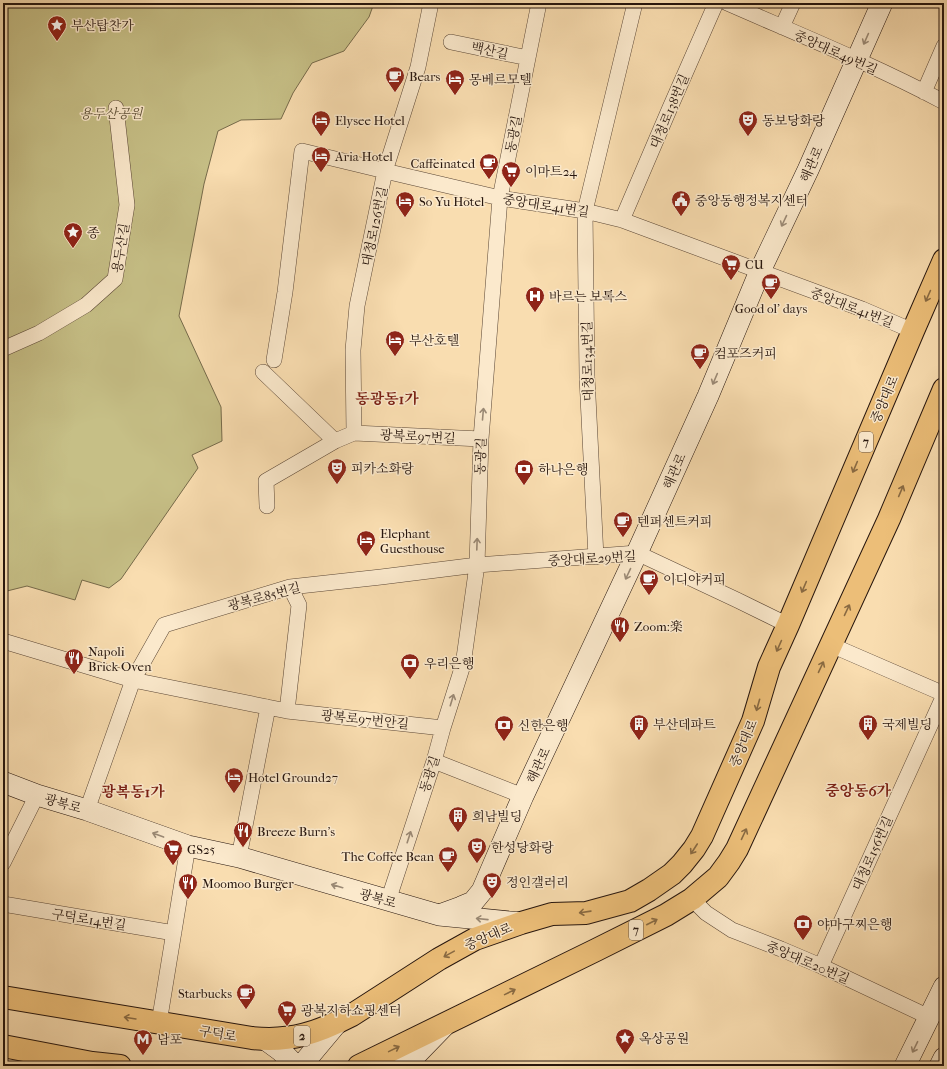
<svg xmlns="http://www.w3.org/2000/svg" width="947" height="1069" font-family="'IM FELL French Canon','Noto Serif KR',serif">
	<rect width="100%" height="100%" fill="#f9ddb0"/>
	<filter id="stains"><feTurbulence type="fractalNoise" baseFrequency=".005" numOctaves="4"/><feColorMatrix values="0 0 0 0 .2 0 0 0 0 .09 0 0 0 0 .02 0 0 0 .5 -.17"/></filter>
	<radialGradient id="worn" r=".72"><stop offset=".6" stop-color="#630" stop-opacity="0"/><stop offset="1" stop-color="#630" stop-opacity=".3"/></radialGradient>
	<!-- green -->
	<path fill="#c6bf86" stroke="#766a4a" d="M3,3H374L369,17L344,51L312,63L293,93L281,119L241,120L218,131L204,184L179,316L221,407L222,441L192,455L198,468L121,579L109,588L82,580L75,600L27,586L3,592Z"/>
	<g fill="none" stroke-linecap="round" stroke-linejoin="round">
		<!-- street casing -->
		<g stroke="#5b4736" stroke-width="16">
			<path id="street" d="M727,3C800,35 874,65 944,102
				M782,27L793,3
				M451,42L528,58
				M924,92L944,46
				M622,220L669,110L716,3
				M3,349L39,333L86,305L115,279L127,205L116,108
				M274,360L285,292L302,151L385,171L500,198L585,211L622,220L862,309L913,331
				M263,372L335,441
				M354,433L481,439
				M267,506L266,481L335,441L354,433L353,350L357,306L385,171L418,67L431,3
				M596,557L587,377L585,211L635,3
				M3,641L133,680L287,711L443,728
				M831,645L944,694
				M287,711L299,605L290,587
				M434,761L523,796
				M87,810L133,680L164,625L290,587L381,577L477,565L637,553L737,600L788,625
				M239,857L268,707
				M3,863L37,795
				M692,899L706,913L732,930L781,949L821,966L929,1017
				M388,901L434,761L443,728L463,665L477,565L481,439L500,198L539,3
				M3,904L174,933
				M821,966L944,695
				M159,1023L188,846"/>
		</g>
		<!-- secondary casing -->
		<g stroke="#26150d" stroke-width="22">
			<path id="secondary" d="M3,782L37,795L87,810L188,846L239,857L439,915L521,923
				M439,915L461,907L473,902L482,891L523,796L637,553L708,396L760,271L808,170L882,3
				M266,1040L281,1051L296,1066
				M301,1066L337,1023
				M403,1066L413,1058L444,1026
				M905,1066L944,987
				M940,1066L944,1058"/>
		</g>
		<!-- primary casing -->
		<g stroke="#26150d" stroke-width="24">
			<path id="primary" d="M3,997L252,1038C291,1042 317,1033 352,1015L439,959L475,939L521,923L552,914L586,913L630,901L649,890L672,874L682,864L694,849L702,836L753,721L769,667L788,625L913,331L944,260
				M3,1046L92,1063L120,1066
				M359,1066L596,950L666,915L692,899L718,877L729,862L737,849L889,519L944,389"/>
		</g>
		<!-- street -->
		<use href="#street" stroke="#fbe9cc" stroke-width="15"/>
		<!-- secondary -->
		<use href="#secondary" stroke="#fbe9cc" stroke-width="21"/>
		<!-- primary -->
		<use href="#primary" stroke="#ecbe78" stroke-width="22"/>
	</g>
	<!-- one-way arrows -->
	<defs><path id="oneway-shaft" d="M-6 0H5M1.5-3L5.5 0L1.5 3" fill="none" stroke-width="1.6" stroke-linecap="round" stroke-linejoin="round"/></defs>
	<g stroke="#9b8a76">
		<use href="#oneway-shaft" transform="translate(866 39) rotate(114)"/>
		<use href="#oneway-shaft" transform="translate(784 221) rotate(115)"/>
		<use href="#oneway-shaft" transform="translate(715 379) rotate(113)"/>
		<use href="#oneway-shaft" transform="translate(483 414) rotate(-85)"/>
		<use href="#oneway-shaft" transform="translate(477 544) rotate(-88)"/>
		<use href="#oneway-shaft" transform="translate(628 574) rotate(115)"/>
		<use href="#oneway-shaft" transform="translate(452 700) rotate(-73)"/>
		<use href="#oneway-shaft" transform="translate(158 835) rotate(-160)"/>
		<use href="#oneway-shaft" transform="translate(409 837) rotate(-72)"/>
		<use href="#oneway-shaft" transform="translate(337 886) rotate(-164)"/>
		<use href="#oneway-shaft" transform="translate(482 919) rotate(-174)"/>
		<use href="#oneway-shaft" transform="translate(915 1047) rotate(116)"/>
	</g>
	<g stroke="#896a42">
		<use href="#oneway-shaft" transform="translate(928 296) rotate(114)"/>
		<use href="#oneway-shaft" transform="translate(855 467) rotate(113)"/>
		<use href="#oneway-shaft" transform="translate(901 491) rotate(-67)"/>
		<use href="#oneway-shaft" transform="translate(804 587) rotate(113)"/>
		<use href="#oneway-shaft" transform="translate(847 610) rotate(-65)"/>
		<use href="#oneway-shaft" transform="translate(779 646) rotate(114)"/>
		<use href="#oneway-shaft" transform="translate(821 667) rotate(-65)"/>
		<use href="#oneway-shaft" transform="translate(758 705) rotate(106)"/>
		<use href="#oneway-shaft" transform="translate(744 834) rotate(-65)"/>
		<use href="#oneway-shaft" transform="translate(694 849) rotate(123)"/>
		<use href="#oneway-shaft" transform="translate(585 912) rotate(172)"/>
		<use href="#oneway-shaft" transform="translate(652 922) rotate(-27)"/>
		<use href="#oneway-shaft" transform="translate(449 954) rotate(151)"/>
		<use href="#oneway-shaft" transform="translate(510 992) rotate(-26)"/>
		<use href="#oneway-shaft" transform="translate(130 1018) rotate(-171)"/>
		<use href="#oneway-shaft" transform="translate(394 1049) rotate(-26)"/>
	</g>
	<!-- icons -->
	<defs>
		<g id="sight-pin" transform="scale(1)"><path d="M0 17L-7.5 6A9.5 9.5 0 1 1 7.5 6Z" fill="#8f2418" stroke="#fbe9cc"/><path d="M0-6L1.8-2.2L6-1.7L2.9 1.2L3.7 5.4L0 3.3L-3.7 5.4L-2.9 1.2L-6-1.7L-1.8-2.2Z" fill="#fff"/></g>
		<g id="cafe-pin" transform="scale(1)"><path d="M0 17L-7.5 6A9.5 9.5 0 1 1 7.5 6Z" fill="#8f2418" stroke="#fbe9cc"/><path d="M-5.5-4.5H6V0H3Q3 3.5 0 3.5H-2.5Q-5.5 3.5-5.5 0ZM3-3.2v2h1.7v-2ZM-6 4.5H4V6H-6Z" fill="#fff"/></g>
		<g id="hotel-pin" transform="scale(1)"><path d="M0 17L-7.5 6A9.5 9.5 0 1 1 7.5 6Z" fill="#8f2418" stroke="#fbe9cc"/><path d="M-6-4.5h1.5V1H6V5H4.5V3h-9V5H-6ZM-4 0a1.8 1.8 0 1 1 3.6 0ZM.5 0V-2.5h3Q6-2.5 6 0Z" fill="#fff"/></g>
		<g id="theatre-pin" transform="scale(1)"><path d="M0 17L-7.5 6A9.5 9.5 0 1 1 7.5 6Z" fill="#8f2418" stroke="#fbe9cc"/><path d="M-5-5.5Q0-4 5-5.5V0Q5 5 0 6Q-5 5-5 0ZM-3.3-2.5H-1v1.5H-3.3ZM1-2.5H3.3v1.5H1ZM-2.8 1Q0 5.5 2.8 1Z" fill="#fff"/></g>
		<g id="supermarket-pin" transform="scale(1)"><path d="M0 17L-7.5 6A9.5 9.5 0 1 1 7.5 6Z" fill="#8f2418" stroke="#fbe9cc"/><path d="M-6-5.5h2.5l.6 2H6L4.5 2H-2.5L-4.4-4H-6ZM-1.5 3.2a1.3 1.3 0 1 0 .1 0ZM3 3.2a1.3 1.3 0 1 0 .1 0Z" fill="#fff"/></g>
		<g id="civic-pin" transform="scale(1)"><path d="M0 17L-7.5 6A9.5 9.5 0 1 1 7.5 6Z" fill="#8f2418" stroke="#fbe9cc"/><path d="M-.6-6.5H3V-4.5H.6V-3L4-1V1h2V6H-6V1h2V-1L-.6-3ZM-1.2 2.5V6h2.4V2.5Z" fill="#fff"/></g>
		<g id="hospital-pin" transform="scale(1)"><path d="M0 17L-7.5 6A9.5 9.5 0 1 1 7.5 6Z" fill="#8f2418" stroke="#fbe9cc"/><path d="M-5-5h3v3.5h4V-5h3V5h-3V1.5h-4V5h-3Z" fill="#fff"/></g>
		<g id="bank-pin" transform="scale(1)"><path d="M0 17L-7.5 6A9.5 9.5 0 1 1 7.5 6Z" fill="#8f2418" stroke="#fbe9cc"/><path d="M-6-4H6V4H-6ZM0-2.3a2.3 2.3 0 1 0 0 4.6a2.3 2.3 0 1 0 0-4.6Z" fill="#fff"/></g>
		<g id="restaurant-pin" transform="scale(1)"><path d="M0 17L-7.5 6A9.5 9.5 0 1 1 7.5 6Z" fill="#8f2418" stroke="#fbe9cc"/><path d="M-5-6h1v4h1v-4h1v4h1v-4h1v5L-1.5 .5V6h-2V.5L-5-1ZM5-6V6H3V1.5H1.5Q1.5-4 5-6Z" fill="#fff"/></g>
		<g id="building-pin" transform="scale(1)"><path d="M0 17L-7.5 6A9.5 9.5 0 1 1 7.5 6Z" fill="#8f2418" stroke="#fbe9cc"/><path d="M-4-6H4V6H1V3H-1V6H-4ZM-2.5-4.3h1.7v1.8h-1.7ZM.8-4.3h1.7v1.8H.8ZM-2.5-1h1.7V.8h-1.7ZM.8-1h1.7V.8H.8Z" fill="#fff"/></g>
		<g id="metro-pin" transform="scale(1)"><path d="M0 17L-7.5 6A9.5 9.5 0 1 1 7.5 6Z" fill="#8f2418" stroke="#fbe9cc"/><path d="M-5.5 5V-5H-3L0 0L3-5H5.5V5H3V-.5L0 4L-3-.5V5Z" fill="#fff"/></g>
	</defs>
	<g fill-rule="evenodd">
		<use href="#sight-pin" x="57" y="25"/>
		<use href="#cafe-pin" x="395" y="76"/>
		<use href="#hotel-pin" x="455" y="79"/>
		<use href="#hotel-pin" x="321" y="120"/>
		<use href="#theatre-pin" x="748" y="120"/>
		<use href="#hotel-pin" x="321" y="156"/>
		<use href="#cafe-pin" x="489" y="163"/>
		<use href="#supermarket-pin" x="511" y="171"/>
		<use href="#civic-pin" x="681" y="200"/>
		<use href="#hotel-pin" x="405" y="201"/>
		<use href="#sight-pin" x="73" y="232"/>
		<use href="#supermarket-pin" x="731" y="264"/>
		<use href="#cafe-pin" x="771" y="283"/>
		<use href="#hospital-pin" x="535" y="296"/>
		<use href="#hotel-pin" x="395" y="340"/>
		<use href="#cafe-pin" x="700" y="353"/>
		<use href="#theatre-pin" x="337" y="468"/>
		<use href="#bank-pin" x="524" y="469"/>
		<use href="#cafe-pin" x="623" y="521"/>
		<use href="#hotel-pin" x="366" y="540"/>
		<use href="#cafe-pin" x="649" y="579"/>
		<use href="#restaurant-pin" x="620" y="626"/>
		<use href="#restaurant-pin" x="74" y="658"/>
		<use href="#bank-pin" x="410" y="663"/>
		<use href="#building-pin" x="639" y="724"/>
		<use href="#building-pin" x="868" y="724"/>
		<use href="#bank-pin" x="504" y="725"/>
		<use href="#hotel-pin" x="234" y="777"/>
		<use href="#building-pin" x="458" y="816"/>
		<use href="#restaurant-pin" x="243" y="831"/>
		<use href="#theatre-pin" x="477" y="847"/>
		<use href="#supermarket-pin" x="173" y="849"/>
		<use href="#cafe-pin" x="448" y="856"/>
		<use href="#theatre-pin" x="492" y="882"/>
		<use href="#restaurant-pin" x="188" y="883"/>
		<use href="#bank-pin" x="803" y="924"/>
		<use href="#cafe-pin" x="246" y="993"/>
		<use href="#supermarket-pin" x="287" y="1010"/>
		<use href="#sight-pin" x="625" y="1038"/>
		<use href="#metro-pin" x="143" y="1039"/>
	</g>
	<g text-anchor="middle" stroke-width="3" stroke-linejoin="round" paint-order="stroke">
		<!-- shield labels -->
		<g fill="#fbe9cc" stroke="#665546" stroke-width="1">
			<rect x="859" y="432" width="14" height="20" rx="3"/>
			<rect x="629" y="920" width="14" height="20" rx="3"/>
			<rect x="294" y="1026" width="16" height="20" rx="3"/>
		</g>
		<g font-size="12" font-weight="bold" fill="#26150d">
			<text x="866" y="446">7</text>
			<text x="636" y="934">7</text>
			<text x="302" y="1040">2</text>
		</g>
		<!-- poi labels -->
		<g font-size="13" fill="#26150d" stroke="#fbe9cc" text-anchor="start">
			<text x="71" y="30">부산탑찬가</text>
			<text x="409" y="81">Bears</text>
			<text x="469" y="84">몽베르모텔</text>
			<text x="335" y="125">Elysee Hotel</text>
			<text x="762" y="125">동보당화랑</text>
			<text x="335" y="161">Aria Hotel</text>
			<text x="475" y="168" text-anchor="end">Caffeinated</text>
			<text x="525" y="176">이마트24</text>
			<text x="695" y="205">중앙동행정복지센터</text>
			<text x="419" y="206">So Yu Hotel</text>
			<text x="87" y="237">종</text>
			<text x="745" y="269">CU</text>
			<text x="549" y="301">바르는 보톡스</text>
			<text x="771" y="313" text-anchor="middle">Good ol' days</text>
			<text x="409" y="345">부산호텔</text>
			<text x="714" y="358">컴포즈커피</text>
			<text x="351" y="473">피카소화랑</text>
			<text x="538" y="474">하나은행</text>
			<text x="637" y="526">텐퍼센트커피</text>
			<text x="380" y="538">Elephant<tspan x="380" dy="15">Guesthouse</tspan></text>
			<text x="663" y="584">이디야커피</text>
			<text x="634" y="631">Zoom:楽</text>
			<text x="88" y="656">Napoli<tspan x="88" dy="15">Brick Oven</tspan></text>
			<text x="424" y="668">우리은행</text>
			<text x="653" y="729">부산데파트</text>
			<text x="882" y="729">국제빌딩</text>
			<text x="518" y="730">신한은행</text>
			<text x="248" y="782">Hotel Ground27</text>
			<text x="472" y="821">희남빌딩</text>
			<text x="257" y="836">Breeze Burn's</text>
			<text x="491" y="852">한성당화랑</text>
			<text x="187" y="854">GS25</text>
			<text x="434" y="861" text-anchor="end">The Coffee Bean</text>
			<text x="506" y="887">정인갤러리</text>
			<text x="202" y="888">Moomoo Burger</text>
			<text x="817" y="929">야마구찌은행</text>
			<text x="232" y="998" text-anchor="end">Starbucks</text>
			<text x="301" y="1015">광복지하쇼핑센터</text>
			<text x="639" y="1043">옥상공원</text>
			<text x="157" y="1044">남포</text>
		</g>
		<!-- street labels -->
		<g font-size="13" fill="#26150d" stroke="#fbe9cc">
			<text transform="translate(490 50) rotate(12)" y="5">백산길</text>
			<text transform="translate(836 52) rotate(24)" y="5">중앙대로49번길</text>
			<text transform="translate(669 111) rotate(-67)" y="5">대청로138번길</text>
			<text transform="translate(513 134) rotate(-79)" y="5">동광길</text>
			<text transform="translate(811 164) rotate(-66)" y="5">해관로</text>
			<text transform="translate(546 205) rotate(9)" y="5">중앙대로41번길</text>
			<text transform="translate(374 226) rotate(-78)" y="5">대청로126번길</text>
			<text transform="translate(120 248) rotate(-81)" y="5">용두산길</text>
			<text transform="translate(852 307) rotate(21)" y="5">중앙대로41번길</text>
			<text transform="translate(587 361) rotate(-91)" y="5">대청로134번길</text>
			<text transform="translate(884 399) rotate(-67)" y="5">중앙대로</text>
			<text transform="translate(418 436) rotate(3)" y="5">광복로97번길</text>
			<text transform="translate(480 456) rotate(-88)" y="5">동광길</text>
			<text transform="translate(674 471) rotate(-66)" y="5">해관로</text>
			<text transform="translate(592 558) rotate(-3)" y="5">중앙대로29번길</text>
			<text transform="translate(264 596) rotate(-15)" y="5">광복로85번길</text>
			<text transform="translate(365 719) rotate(6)" y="5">광복로97번안길</text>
			<text transform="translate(743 743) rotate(-67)" y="5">중앙대로</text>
			<text transform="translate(538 765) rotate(-65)" y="5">해관로</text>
			<text transform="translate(429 774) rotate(-72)" y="5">동광길</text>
			<text transform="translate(63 803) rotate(16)" y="5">광복로</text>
			<text transform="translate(872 853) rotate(-66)" y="5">대청로156번길</text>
			<text transform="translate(378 898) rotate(16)" y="5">광복로</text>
			<text transform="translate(89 919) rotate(9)" y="5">구덕로14번길</text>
			<text transform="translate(488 936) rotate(-23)" y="5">중앙대로</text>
			<text transform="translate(808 962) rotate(23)" y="5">중앙대로20번길</text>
			<text transform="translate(218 1033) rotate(10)" y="5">구덕로</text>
		</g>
		<!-- park labels -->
		<g font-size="13" font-style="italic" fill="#5e5037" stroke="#fbe9cc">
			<text x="111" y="118">용두산공원</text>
		</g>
		<!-- quarter labels -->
		<g font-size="15" font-weight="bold" fill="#7a1f14" stroke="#fbe9cc">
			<text x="387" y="404">동광동1가</text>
			<text x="858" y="796">중앙동6가</text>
			<text x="133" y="797">광복동1가</text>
		</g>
	</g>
	<!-- margin -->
	<rect width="947" height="1069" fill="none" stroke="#f9ddb0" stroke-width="16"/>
	<rect x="4" y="4" width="939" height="1061" fill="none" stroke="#26150d" stroke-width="2"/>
	<rect x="8" y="8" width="931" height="1053" fill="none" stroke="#26150d"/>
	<rect width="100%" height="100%" filter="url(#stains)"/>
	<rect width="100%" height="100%" fill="url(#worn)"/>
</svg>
